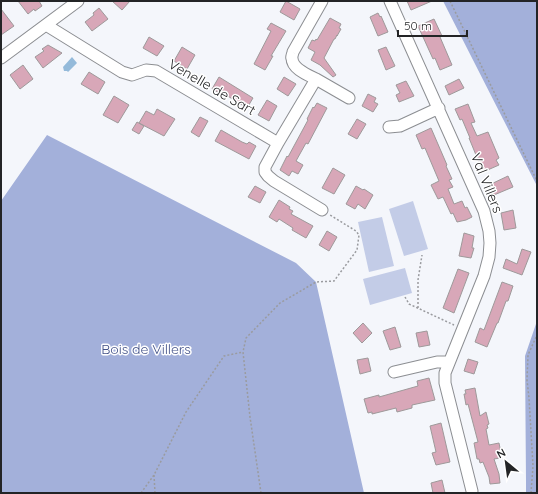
<svg xmlns="http://www.w3.org/2000/svg" width="538" height="494" font-family="Quicksand,sans-serif">
	<rect width="100%" height="100%" fill="#f4f6fb"/>
	<!-- green -->
	<path fill="#c3cce7" d="M413,201L428,249L404,256L389,209Z
		M382,217L394,266L369,272L358,222Z
		M405,268L412,293L370,305L363,279Z"/>
	<!-- forest -->
	<path fill="#a3b0da" d="M443,1H537V186L536,184Z
		M47,135L296,263L316,282L364,493H1V201Z
		M537,321V493H526V482L525,356Z"/>
	<!-- water -->
	<path fill="#94bada" d="M72,57L77,63L68,72L67,71H64L63,67Z"/>
	<!-- building -->
	<path fill="#d8a7b8" stroke="#9e999a" d="M18,1H39L42,6L35,11L34,9L28,14Z
		M112,1H130L122,10Z
		M286,1L300,9L294,20L280,12Z
		M407,1H432L411,10Z
		M99,8L108,19L92,31L85,22L94,15L93,13Z
		M1,9L14,26L1,35Z
		M378,13L380,17L381,16L388,32L378,36L370,17Z
		M330,18L341,24L339,28L341,29L337,36V35L335,39H334L324,58L336,75L333,77L320,65L311,60L315,52L308,48L312,40L315,41L316,39L317,40Z
		M434,19L442,36L440,37L452,65L440,70L435,58L433,59L418,26Z
		M271,23L286,31L271,56H273L265,70L254,64L271,31L267,29Z
		M149,37L164,46L157,56L143,48Z
		M48,45L62,53L43,68L35,57L44,51L42,49Z
		M182,47L195,55L187,69L174,61Z
		M386,47L395,66L386,70L378,50Z
		M23,65L33,79L20,89L10,75Z
		M89,72L105,82L98,94L81,84Z
		M219,77L253,98L247,108L226,95L225,96L212,89Z
		M284,77L296,84L288,96L277,89Z
		M459,79L464,88L449,95L445,86Z
		M406,81L414,96L399,102L396,95L400,93L396,85Z
		M368,94L376,98L374,102L378,104L373,112L362,106Z
		M114,96L129,105L118,123L103,115Z
		M267,100L277,106L269,121L258,115Z
		M317,103L327,108L308,144L306,143L296,161L303,165L298,174L292,171L289,176L280,170L287,156L288,157L308,120L307,119L313,107L314,108Z
		M468,104L475,122L471,123L477,136L488,132L499,158L496,160L499,165L483,172L469,138H470L462,119L460,120L455,109Z
		M157,109L175,119L164,136L139,123L146,111L154,115Z
		M200,117L208,121L199,137L191,132Z
		M357,119L366,124L357,139L348,134Z
		M137,122L144,126L139,134L132,130Z
		M431,128L447,165L446,166L452,179L449,180L453,187L448,189L454,204L462,201L465,208L467,207L472,217L466,220L457,222L453,213L451,214L443,197L438,199L431,185L439,181L425,148L422,149L416,135Z
		M221,130L242,142L247,144L249,142L256,146L249,159L215,141Z
		M333,168L345,175L334,194L322,188Z
		M508,176L513,187L494,195L489,185Z
		M255,186L266,192L260,203L248,197Z
		M356,186L363,190L364,189L373,195L365,209L358,204L355,209L346,204Z
		M279,200L290,207L289,209L293,211L291,214L313,226L306,238L292,230L293,228L279,219L277,222L269,217Z
		M513,210L516,228L504,230L501,213Z
		M327,231L337,237L329,251L319,245Z
		M464,233L474,236L472,248H474L471,258L459,256Z
		M522,249L531,252L522,275L503,268L506,259L517,264Z
		M458,269L469,273L454,313L443,308Z
		M502,282L513,286L508,301H506L498,323H497L487,347L475,342L480,328L484,330Z
		M363,323L372,333L362,343L353,333Z
		M395,327L401,347L390,350L383,331Z
		M427,331L430,345L419,347L416,333Z
		M368,358L371,371L360,374L357,360Z
		M468,359L478,362L474,374L464,371Z
		M429,378L435,400L412,405V408L397,412L396,408L372,414V412L368,413L364,399L379,395V397L418,386L417,381Z
		M475,388L480,416L486,412L489,424L487,425L488,428L486,429L489,445L499,443L501,453L499,454L500,458L494,459L499,474L500,483L490,484L489,477L483,462L480,463L479,459H477L474,443L478,442L468,404L466,405L464,394H466L465,390Z
		M441,423L450,462L436,465L432,453L436,452L430,426Z
		M442,480L445,493H433L431,483Z"/>
	<g fill="none" stroke-linecap="round" stroke-linejoin="round">
		<!-- minor casing -->
		<g stroke="#8c8e92" stroke-width="13">
			<path id="minor" d="M390,1L484,211L489,231L490,243L489,257L484,276L445,373V383L472,491
				M46,25L122,72L132,75L146,70L156,71L278,143
				M1,58L78,1
				M316,79L349,98
				M389,127L400,126L439,108
				M322,210L274,181L268,176L265,172V167L278,143L316,79C308,75 292,69 292,58C291,58 293,53 293,52L322,1
				M394,372L437,362H449"/>
		</g>
		<!-- path -->
		<path stroke="#9a9b9f" stroke-width="1.5" stroke-dasharray="2 2" stroke-linecap="butt" d="M450,1L537,181
			M405,297L409,304L454,325
			M418,308V280L422,255
			M154,475L155,493
			M141,493L154,475L186,412L224,356L243,352
			M261,493L250,417L243,352L246,338L280,303L316,282L334,281L357,250L359,235L356,231L330,215
			M531,493L533,466L529,398L527,380L528,355L537,335"/>
		<!-- minor -->
		<use href="#minor" stroke="#fff" stroke-width="11"/>
	</g>
	<g text-anchor="middle" stroke-width="3" stroke-linejoin="round" paint-order="stroke">
		<!-- street labels -->
		<g font-size="14" fill="#232426" stroke="#fff">
			<text transform="translate(212 87) rotate(30)" y="5">Venelle de Sart</text>
			<text transform="translate(487 183) rotate(68)" y="5">Val Villers</text>
		</g>
		<!-- park labels -->
		<g font-size="14" fill="#415087" stroke="#fff">
			<text x="146" y="354">Bois de Villers</text>
		</g>
	</g>
	<!-- border -->
	<rect width="538" height="494" fill="none" stroke="#232426" stroke-width="4"/>
	<!-- north arrow -->
	<g transform="translate(506 462) rotate(331)" stroke="#ffffff" stroke-width="3" paint-order="stroke">
	<path d="M0-3L7 15L0 10L-7 15Z" fill="#232426"/>
	<text y="-6" font-size="11" font-weight="bold" text-anchor="middle" fill="#232426">N</text>
	</g>
	<!-- scale -->
	<path d="M398 30v6h69v-6" fill="none" stroke="#232426" stroke-width="2"/>
	<text x="404" y="30" font-size="12" fill="#232426" stroke="#ffffff" stroke-width="3" paint-order="stroke">50 m</text>
</svg>
